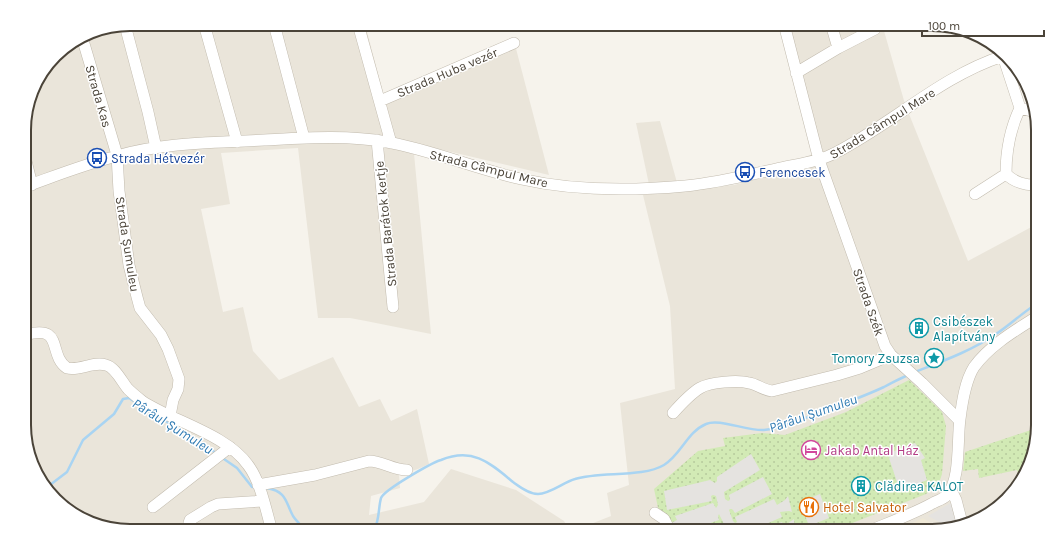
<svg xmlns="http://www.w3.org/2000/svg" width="1062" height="555" font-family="Karla,sans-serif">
	<defs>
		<pattern id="grass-dots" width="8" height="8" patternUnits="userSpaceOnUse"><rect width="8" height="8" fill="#d2eab5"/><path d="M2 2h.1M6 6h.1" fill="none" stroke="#b6ca9c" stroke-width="1.8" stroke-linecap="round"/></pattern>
	</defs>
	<rect width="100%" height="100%" fill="#f6f3ec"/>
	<!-- residential -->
	<path fill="#eae5da" d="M130,24H365L384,96L514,41L549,175L413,143L431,334L366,321L350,318H318L298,148L221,153L230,204L201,209L223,312L243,307L253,351L279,380L333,357L359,407L380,399L391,421L417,409L429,464L418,469L399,475L400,488L371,496L369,515L424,502L451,469L516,490L564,521L570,531H130L83,520L42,484L25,439L24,122L35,83L60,50L89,32Z
		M785,24H882L905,104L968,261L1037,224L1038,426L1027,472L991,513L939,531H573L611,516L607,493L629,485L620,403L675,389L670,306L643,195L651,194L636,123L660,121L679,190L734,185L809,166L819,159Z"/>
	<!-- education -->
	<path fill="#efe8d6" d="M923,518L942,530L939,531H895Z"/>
	<!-- grass -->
	<path fill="url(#grass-dots)" d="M909,380L942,412L946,426L942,474L939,483L926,494L832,531H663L654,489L698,451L725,446L723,438L762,433L785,435L846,412Z
		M1037,428L1027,472L1020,480L1017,470L979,478L978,469L963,471L965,452Z"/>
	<!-- parking -->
	<path fill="#e5e3e0" d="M915,443L925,458L921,460L927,480L900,491L889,458L892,452Z
		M751,454L760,470L724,492L725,499L728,501L730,500L729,495L763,477L772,494L735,513L732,509H730L729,510L733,521L735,523L737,522L735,517L774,499L777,505L785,500L788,496L792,512L789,511L780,512L782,517L750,531H742L739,529L737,531H707L720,523L724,527L725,526L719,514L718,516L719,520L688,531H681L679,528L675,531L671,523L677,520L675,516L713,503L716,508L718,505L716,496L713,495L711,496L712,501L667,510L664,491L710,480L715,483L717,481V477Z
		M820,494L829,518L809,526L800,502Z
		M956,500L961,523L949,527L928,516Z
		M794,519L795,531H759L782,522L784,526Z"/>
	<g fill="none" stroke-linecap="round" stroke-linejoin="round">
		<!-- stream -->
		<path stroke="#a9d4f2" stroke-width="2.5" d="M915,372C943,361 971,351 996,334C1010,325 1023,312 1038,303
			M144,408L205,445L217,454
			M221,457L237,468L252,487H256
			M46,488L67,472L83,440L114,414L123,399L129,398L135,402
			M267,488C287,492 285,501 293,516C297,522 302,526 306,531
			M374,531C380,518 378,509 381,498C384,490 431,463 441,460C473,447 490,463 513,482C520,487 529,494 538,494C550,494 564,482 575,479C600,471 642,478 664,465C681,455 687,432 706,424C719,418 746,431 764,430C778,429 792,422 805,418C832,408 858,399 884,387C892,383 900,378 909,375"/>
		<!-- minor casing -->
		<g stroke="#c2bbae" stroke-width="12">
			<path id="minor" d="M204,24L237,142
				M274,24L304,138
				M358,24L391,143
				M784,24L819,160L885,346L891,355L922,383L959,420
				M125,25L148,112L156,148
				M82,37L117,155L119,191L129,265L137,297L140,308L161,335L168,349L179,379L178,389L173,400L170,416
				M838,48L875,29
				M796,73L838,48L831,24
				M380,101L514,43
				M1020,108L1035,112
				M377,140L393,307
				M24,153L32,185
				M24,187C55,176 85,164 117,156C165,142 215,143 264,140C305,138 347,135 387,142C432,150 476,169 521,179C574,191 631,191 685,186C717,183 749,175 780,168C798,164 818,162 835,153C892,124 941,76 1003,56L1020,108C1010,129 1006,151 1006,174C1015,183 1025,185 1037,185
				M975,194L1006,174
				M25,335C65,324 47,354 67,368C80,371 93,361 106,365C115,367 122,382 128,389C132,393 137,397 142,401C174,422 226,434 248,465C261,482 266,511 272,531
				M673,413C681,404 690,394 700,388C710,382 738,380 749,383C757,384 763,390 772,391L837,375L860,368L891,355
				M258,485L315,475L369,461C382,461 393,470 407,470
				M951,490L956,500L962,523
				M153,507L230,447
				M655,513L664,519L670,531
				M192,530L189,523L190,520L211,507L218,504L263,501
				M869,531C891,522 913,514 933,503C937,501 943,499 946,496C961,482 957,439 960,419C962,403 965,381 974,367C990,345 1016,330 1038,316"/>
		</g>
		<!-- minor -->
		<use href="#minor" stroke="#fff" stroke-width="11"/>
	</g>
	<!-- icons -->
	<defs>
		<g id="bus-ring" transform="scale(1)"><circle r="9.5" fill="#fff" stroke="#1a4fb4" stroke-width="1.5"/><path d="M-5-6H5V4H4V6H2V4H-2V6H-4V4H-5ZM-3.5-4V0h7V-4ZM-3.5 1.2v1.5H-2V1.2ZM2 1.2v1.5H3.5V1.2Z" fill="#1a4fb4"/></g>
		<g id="building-ring" transform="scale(1)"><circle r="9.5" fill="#fff" stroke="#0f9aa8" stroke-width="1.5"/><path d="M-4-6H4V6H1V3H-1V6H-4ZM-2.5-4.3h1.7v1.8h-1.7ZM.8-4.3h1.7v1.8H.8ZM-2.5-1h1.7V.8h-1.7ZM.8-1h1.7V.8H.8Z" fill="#0f9aa8"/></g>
		<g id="sight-ring" transform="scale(1)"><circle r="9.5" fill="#fff" stroke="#0f9aa8" stroke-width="1.5"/><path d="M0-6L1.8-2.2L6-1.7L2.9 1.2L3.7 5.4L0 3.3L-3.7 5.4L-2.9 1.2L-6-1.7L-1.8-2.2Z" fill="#0f9aa8"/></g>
		<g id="hotel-ring" transform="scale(1)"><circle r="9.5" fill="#fff" stroke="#d1479c" stroke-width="1.5"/><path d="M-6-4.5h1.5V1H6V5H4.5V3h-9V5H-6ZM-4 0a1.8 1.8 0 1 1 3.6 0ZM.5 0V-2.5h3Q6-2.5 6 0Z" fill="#d1479c"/></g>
		<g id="restaurant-ring" transform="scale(1)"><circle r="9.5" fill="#fff" stroke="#e8710a" stroke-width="1.5"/><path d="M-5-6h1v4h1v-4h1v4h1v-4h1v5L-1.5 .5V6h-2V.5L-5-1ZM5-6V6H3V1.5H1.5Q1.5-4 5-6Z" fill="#e8710a"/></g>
	</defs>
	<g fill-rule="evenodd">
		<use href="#bus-ring" x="97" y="158"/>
		<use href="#bus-ring" x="745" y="172"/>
		<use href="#building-ring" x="919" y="328"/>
		<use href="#sight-ring" x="934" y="358"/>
		<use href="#hotel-ring" x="811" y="450"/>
		<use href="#building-ring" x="861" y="486"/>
		<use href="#restaurant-ring" x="809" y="507"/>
	</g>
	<g text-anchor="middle" stroke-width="3" stroke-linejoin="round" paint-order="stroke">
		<!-- street labels -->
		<g font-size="13" fill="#4b4439" stroke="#fff">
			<text transform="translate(447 72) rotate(-23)" y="5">Strada Huba vezér</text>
			<text transform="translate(99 96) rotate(74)" y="5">Strada Kas</text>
			<text transform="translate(882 123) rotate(-32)" y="5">Strada Câmpul Mare</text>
			<text transform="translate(489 168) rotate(14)" y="5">Strada Câmpul Mare</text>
			<text transform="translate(385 224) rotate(-96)" y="5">Strada Barátok kertje</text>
			<text transform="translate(128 244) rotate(81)" y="5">Strada Șumuleu</text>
			<text transform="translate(869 302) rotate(71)" y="5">Strada Szék</text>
		</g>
		<!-- transit labels -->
		<g font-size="13" fill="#164399" stroke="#fff" text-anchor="start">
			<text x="111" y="163">Strada Hétvezér</text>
			<text x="759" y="177">Ferencesek</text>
		</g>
		<!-- culture labels -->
		<g font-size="13" fill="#0d838f" stroke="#fff" text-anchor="start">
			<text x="933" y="326">Csibészek<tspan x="933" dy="15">Alapítvány</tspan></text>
			<text x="920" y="363" text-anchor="end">Tomory Zsuzsa</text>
			<text x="875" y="491">Clădirea KALOT</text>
		</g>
		<!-- hotel labels -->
		<g font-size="13" fill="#b23c85" stroke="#fff" text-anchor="start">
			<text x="825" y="455">Jakab Antal Ház</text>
		</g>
		<!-- food labels -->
		<g font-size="13" fill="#c56008" stroke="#fff" text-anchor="start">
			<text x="823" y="512">Hotel Salvator</text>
		</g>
		<!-- water labels -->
		<g font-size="14" font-style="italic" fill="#2e7ab2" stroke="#fff">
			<text transform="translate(813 413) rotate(-19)" y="5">Pârâul Șumuleu</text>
			<text transform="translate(173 426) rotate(32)" y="5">Pârâul Șumuleu</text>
		</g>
	</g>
	<!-- crop -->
	<path d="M0 0H1062V555H0ZM130 31H932A99 99 0 0 1 1031 130V425A99 99 0 0 1 932 524H130A99 99 0 0 1 31 425V130A99 99 0 0 1 130 31Z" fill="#fff" fill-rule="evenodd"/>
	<path fill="none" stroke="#4b4439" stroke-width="2" d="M130 31H932A99 99 0 0 1 1031 130V425A99 99 0 0 1 932 524H130A99 99 0 0 1 31 425V130A99 99 0 0 1 130 31Z"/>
	<!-- scale -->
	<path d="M922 30v6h122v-6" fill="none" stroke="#4b4439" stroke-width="2"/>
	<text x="928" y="30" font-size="12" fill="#4b4439" stroke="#ffffff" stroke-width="3" paint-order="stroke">100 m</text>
</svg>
